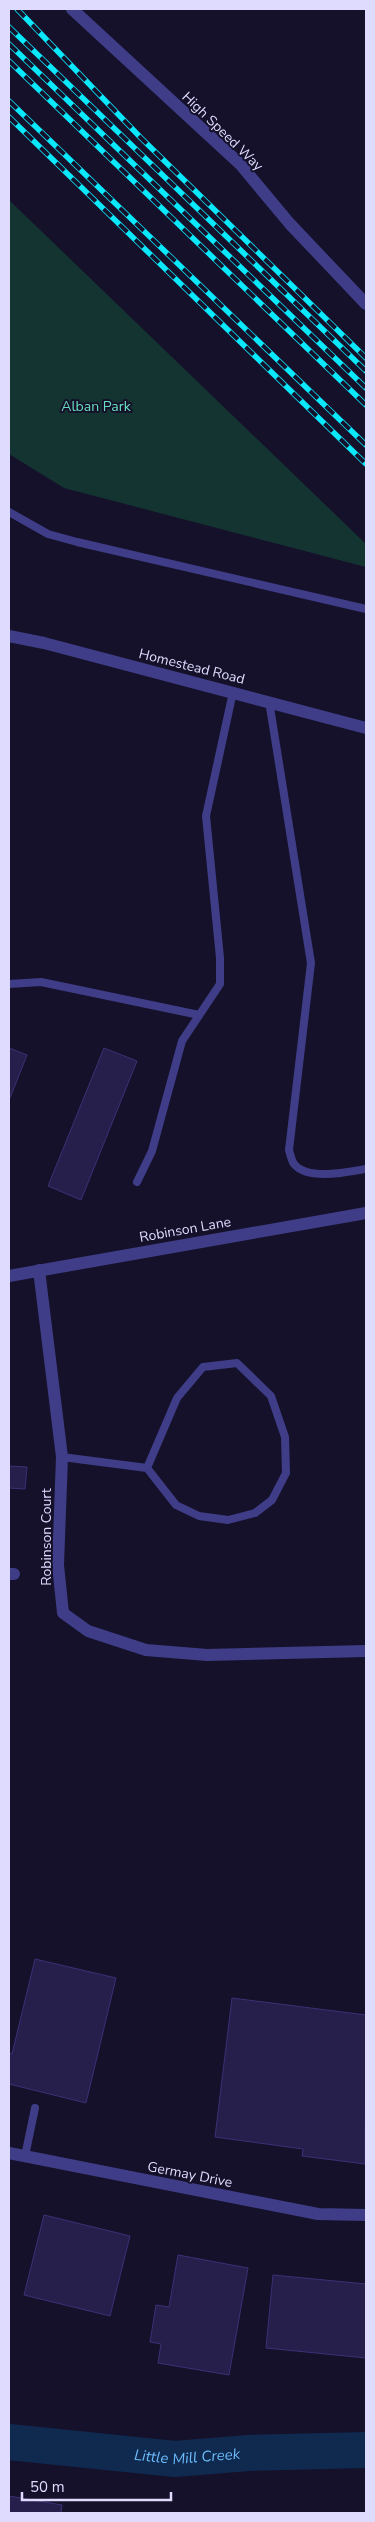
<svg xmlns="http://www.w3.org/2000/svg" width="375" height="2522" font-family="'Nunito Sans',sans-serif">
	<rect width="100%" height="100%" fill="#15112a"/>
	<!-- green -->
	<path fill="#143432" d="M9,200L366,544V567L64,488L9,454Z"/>
	<g fill="none" stroke-linecap="round" stroke-linejoin="round">
		<!-- river -->
		<path stroke="#10294f" stroke-width="36" id="s1" d="M9,2442L175,2459L248,2453L366,2450"/>
	</g>
	<!-- building -->
	<path fill="#261e4b" stroke="#3d3076" d="M9,1048L27,1055L10,1098H9Z
		M104,1048L137,1061L81,1200L48,1186Z
		M9,1466L27,1467L25,1489L9,1488Z
		M35,1959L116,1978L86,2103L9,2084V2053L12,2054Z
		M232,1998L366,2015L365,2164L302,2156L303,2149L215,2137Z
		M44,2215L130,2236L110,2316L24,2295Z
		M178,2255L248,2268L229,2375L158,2363L161,2344L150,2342L156,2305L169,2307Z
		M273,2275L366,2284V2358L266,2348Z
		M9,2496L62,2505L61,2513H9Z"/>
	<g fill="none" stroke-linecap="round" stroke-linejoin="round">
		<!-- lane -->
		<path stroke="#3f3d88" stroke-width="8" d="M9,512L48,534L77,542L366,609
			M269,701L311,963L289,1150C290,1154 292,1161 294,1164C308,1181 348,1172 366,1169
			M9,984L41,982L199,1015
			M137,1182L152,1151L182,1041L220,984V958L206,816L233,692
			M62,1457L147,1468L176,1505L199,1516L228,1520L255,1513L272,1500L286,1473L285,1437L271,1396L237,1363L203,1367L177,1398L147,1468
			M25,2156L35,2108"/>
		<!-- street -->
		<path stroke="#3f3d88" stroke-width="12" d="M72,9L240,164L290,224L366,304
			M9,636L44,643L366,728
			M39,1270L62,1457L58,1565L63,1613L88,1631L146,1650L207,1655L366,1651
			M9,1276L366,1213
			M9,1574H14
			M9,2153L318,2214L366,2215"/>
		<!-- rail casing -->
		<g stroke="#0be7fb" stroke-width="5.5">
			<path id="rail" d="M17,9L141,138L366,358
				M9,27L366,371
				M9,44L366,388
				M9,61L366,405
				M9,101L366,445
				M9,117L366,464"/>
		</g>
		<!-- rail -->
		<use href="#rail" stroke="#15112a" stroke-width="4" stroke-dasharray="11" stroke-linecap="butt"/>
	</g>
	<g text-anchor="middle" stroke-width="4" stroke-linejoin="round" paint-order="stroke">
		<!-- street labels -->
		<g font-size="14" fill="#dedbfe" stroke="#15112a">
			<text transform="translate(223 131) rotate(44)" y="5">High Speed Way</text>
			<text transform="translate(192 666) rotate(14)" y="5">Homestead Road</text>
			<text transform="translate(185 1229) rotate(-10)" y="5">Robinson Lane</text>
			<text transform="translate(46 1537) rotate(-90)" y="5">Robinson Court</text>
			<text transform="translate(190 2174) rotate(11)" y="5">Germay Drive</text>
		</g>
		<!-- park labels -->
		<g font-size="14" fill="#67dfbe" stroke="#15112a">
			<text x="96" y="411">Alban Park</text>
		</g>
		<!-- water labels -->
		<g font-size="15" font-style="italic" fill="#6bbcfc" stroke="#15112a">
			<text dy="5" stroke="none"><textPath href="#s1" startOffset="179">Little Mill Creek</textPath></text>
		</g>
	</g>
	<!-- border -->
	<rect width="375" height="2522" fill="none" stroke="#dedbfe" stroke-width="20"/>
	<!-- scale -->
	<path d="M22 2492v8h149v-8" fill="none" stroke="#dedbfe" stroke-width="2.5"/>
	<text x="30" y="2492" font-size="15" fill="#dedbfe" stroke="#15112a" stroke-width="4" paint-order="stroke">50 m</text>
</svg>
